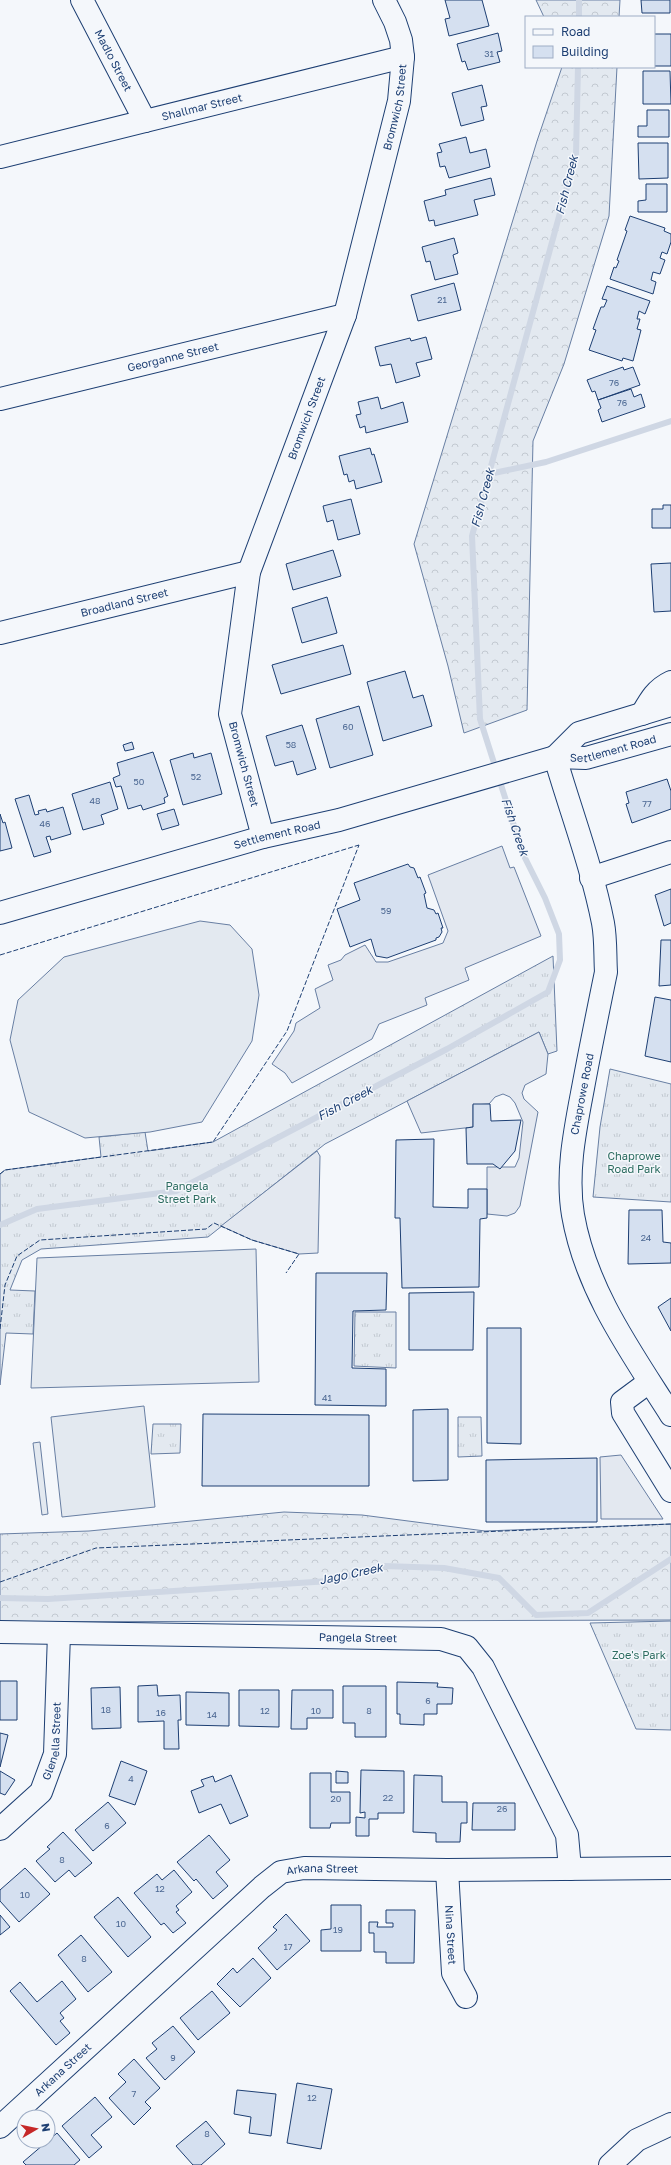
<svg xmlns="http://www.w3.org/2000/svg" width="671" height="2165" font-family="'Golos Text',sans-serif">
	<defs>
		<pattern id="grass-tufts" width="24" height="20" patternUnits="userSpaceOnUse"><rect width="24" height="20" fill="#e3e9f0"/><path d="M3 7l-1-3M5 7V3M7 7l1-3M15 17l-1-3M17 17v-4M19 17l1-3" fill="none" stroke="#c2c9d1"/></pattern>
		<pattern id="forest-crowns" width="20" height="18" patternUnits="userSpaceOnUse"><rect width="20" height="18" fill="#e3e9f0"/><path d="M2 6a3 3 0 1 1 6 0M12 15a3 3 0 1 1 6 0" fill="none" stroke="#c2c9d1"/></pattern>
	</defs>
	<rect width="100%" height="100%" fill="#f4f7fb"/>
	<!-- grass -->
	<path fill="url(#grass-tufts)" stroke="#687fa3" d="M553,956L557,1051L548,1054L539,1032L325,1144L208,1237L41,1249L22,1260L10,1290L35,1291L33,1334L6,1333L0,1385V1174L5,1170L101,1157L99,1137L145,1132L148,1151L213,1142Z
		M610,1069L671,1084V1202L593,1197L600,1127Z
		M355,1312H396V1368L354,1366Z
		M458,1417H481L482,1456L458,1457Z
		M153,1424H181L180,1453L151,1454Z
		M671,1621V1730L636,1729L590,1623Z"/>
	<!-- forest -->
	<path fill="url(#forest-crowns)" stroke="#687fa3" d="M536,0H620L619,17H544Z
		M562,67H617L609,216L564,364L533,441L527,710L464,733L448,666L414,544L537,141Z
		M284,1512L362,1515L485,1531L671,1524V1620L0,1622V1534L89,1531Z"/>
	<!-- garden -->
	<path fill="#e3e9f0" stroke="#687fa3" d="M200,921L230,925L252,949L259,995L252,1041L202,1122L150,1132L85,1138L29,1112L10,1040L18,1000L64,957Z
		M256,1249L259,1382L31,1388L37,1258Z
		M144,1406L155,1507L62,1517L51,1417Z
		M40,1442L48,1514L42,1515L33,1443Z"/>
	<!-- parking -->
	<path fill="#e3e8f0" stroke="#687fa3" d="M502,846L510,868L514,867L541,936L465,968L469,980L425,998L427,1005L379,1024L372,1039L292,1083L285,1073L272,1064L294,1031L296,1023L320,1008L315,989L333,980L328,965L341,960L345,955L365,945L376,962H388L443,943L448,931L428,875Z
		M539,1032L548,1054L546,1074L525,1085L522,1093L524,1099L538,1112L520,1206L515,1213L507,1216L487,1214V1167H515L519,1158L523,1122L515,1103L510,1097L503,1094L495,1097L489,1104L473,1105V1127L421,1133L407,1101Z
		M317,1151L320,1156L318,1253L299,1254L252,1240L221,1226Z
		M621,1455L663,1519H601L600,1457Z"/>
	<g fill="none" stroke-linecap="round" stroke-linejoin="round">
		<!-- stream -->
		<path stroke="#cfd7e4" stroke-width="6" d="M579,17V0
			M489,474L546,462L671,421
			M0,1225L37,1209L176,1191L447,1049L548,992L560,960L559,934L545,898L523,854L480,719L472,536L576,154L578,67
			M0,1598L48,1599L330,1581L384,1566L444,1568L499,1578L536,1615L588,1613L671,1559"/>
	</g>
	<!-- building -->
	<path fill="#d5e0f0" stroke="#1d3f73" d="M445,0H482L489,26L449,36L445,19L450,18Z
		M641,0H670V13H642Z
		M498,33L502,51L497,52L500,62L468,70L465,61L462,62L457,44Z
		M654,34H671V66H654Z
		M643,71H670L671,104H643Z
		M482,85L487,106L481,107L484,120L461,126L452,93Z
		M647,110H669V137H638V126H647Z
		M466,137L470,153L486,149L490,167L449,178L445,166L440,167L437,153L442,152L439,144Z
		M638,143H668V178L639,179Z
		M491,178L495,195L474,200L478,215L435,226L434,220L429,221L424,201L446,195L445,190Z
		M646,184H667V212H638V201L646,200Z
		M630,216L665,228L664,231L671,234V242L667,254L662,252L660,258L665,260L660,274L653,272L651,280L656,282L653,294L610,279L614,267L616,268L619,261L617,260L627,231L625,230Z
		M454,238L458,253L453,255L458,274L435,280L430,261L426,262L422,247Z
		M454,283L461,310L418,321L411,295Z
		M607,286L650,301L645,314L639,311L637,319H640L637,329L641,330L633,361L623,358L622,361L589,350L596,330L593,329L598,315L601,307H604L607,300L602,299Z
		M426,337L432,359L416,363L420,376L396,383L391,364L380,366L375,347L410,338L411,341Z
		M623,367L624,370L633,367L640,385L598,400L595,391L592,392L587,380Z
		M631,389L634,397L641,394L645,407L602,422L598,410L601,408L598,400Z
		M378,397L381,409L403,402L408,422L366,433L365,426L360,428L356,415L361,414L358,402Z
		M370,448L372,455L374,454L382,482L356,489L354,480L349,482L347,474L344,475L339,456Z
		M351,499L360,534L338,540L333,520L327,522L323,506Z
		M663,505H671V528H652V509H663Z
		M333,550L341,576L293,590L286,564Z
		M671,563V611L654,612L651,564Z
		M327,597L337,633L302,643L292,608Z
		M343,645L351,674L281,694L272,665Z
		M405,671L413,698L423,695L432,726L383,741L367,682Z
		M359,706L373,755L330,768L316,719Z
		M302,725L316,769L297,775L293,761L275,766L266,736Z
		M132,742L134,749L125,751L123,745Z
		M153,752L168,796L164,798L165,803L143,810L141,805L128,809L121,786L116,787L113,778L120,775L117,763Z
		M193,753L194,758L211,753L222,794L183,805L170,760Z
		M667,779L671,791V809L632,823L626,804L629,803L626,792Z
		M110,782L118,809L101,815L104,824L83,830L72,794Z
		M29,795L35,815L39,814L38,811L46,809L47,812L63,807L71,834L51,840L50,836L46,837L51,852L34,857L15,799Z
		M174,809L179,825L162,830L157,814Z
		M0,814L3,823L5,822L12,848L0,851Z
		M408,864L410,867L414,868L418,878L420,877L426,893L424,894L427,908L434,910L436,914L438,913L443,928H441L442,932L439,937L436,938V940L387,958L376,956L371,939L350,947L337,909L360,900L354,883Z
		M671,889V923L664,926L655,895Z
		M661,940H671V985L659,986Z
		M655,997L671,1000V1062L645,1056Z
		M473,1104H490L491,1121L521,1120L515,1151L500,1169L493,1164H467L466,1128L473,1127Z
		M434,1139L433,1207L468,1208V1189H487V1218L480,1219L479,1287L402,1288L400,1218H395L396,1140Z
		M629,1210H662L663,1242L671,1243V1263L628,1264Z
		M316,1273H387L386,1310L353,1311L352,1368L386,1369V1406L315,1405Z
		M474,1292L473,1350H409V1293Z
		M671,1298V1331L658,1307Z
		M487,1328H521V1444L487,1443Z
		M448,1409V1480L413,1481V1410Z
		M203,1414L369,1415V1486H202Z
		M597,1458V1522H486V1460Z
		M0,1681H17V1720H0Z
		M397,1682L438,1683L437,1687L453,1688L452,1704H437V1714H424V1725L400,1724V1714H397Z
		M157,1685L158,1696L180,1695L181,1720H178L179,1749H164V1721L138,1722V1686Z
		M343,1686H386V1737H355V1723H343Z
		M120,1687L121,1728L92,1729L91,1688Z
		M239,1690H279V1727L239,1726Z
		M292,1690H333V1718H307V1729H291Z
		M186,1692L229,1693V1726L186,1725Z
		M0,1733L8,1735L0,1767Z
		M121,1761L147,1771L135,1805L109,1796Z
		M361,1770L404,1771V1813H378V1819H369V1836H356V1817L365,1818V1812L360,1813Z
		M0,1771L15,1780L5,1795L0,1793Z
		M336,1771L348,1772V1783H336Z
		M310,1773H331V1792H350V1823H331L330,1828H310Z
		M231,1775L248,1816L230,1824L221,1804L199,1813L191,1791L204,1786L201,1780L213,1776L215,1782Z
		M414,1775L442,1776V1802H467V1823H461L460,1842H436V1833L413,1832Z
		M108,1802L126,1823L93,1851L75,1830Z
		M473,1803H515V1830H472Z
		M63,1832L92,1863L75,1877L69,1870L55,1882L36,1861L50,1849L47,1847Z
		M209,1835L230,1860L216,1872L228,1886L213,1899L196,1879L194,1881L177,1862Z
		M25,1868L50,1894L19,1922L0,1901V1890Z
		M174,1870L192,1892L176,1906L179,1910L176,1912L186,1923L173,1933L164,1923L161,1925L134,1893L157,1874L162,1880Z
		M118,1897L151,1937L128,1957L94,1917Z
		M331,1905H361V1951H321V1930L331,1929Z
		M386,1910H415L414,1963H386V1952H374V1933H369V1922H378L377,1927H393V1923H386Z
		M286,1914L310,1941L277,1970L258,1948L277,1930L273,1927Z
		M0,1915L10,1927L0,1935Z
		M81,1935L112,1972L88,1992L58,1955Z
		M253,1958L271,1978L240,2007L217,1984L233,1968L237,1973Z
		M62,1981L76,1999L60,2013L64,2018L60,2021L70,2033L56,2045L10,1991L20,1982L37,2002Z
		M212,1991L230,2013L198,2040L180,2018Z
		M173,2026L195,2052L165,2080L146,2058L157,2049L152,2043Z
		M134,2059L160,2088L145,2102L151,2108L134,2125L109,2098L126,2082L118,2074Z
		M297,2083L332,2089L321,2149L287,2143Z
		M237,2090L276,2094L271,2136L249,2133L251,2117L234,2114Z
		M95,2097L112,2117L91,2135L102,2147L89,2158L62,2126Z
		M206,2121L225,2144L201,2165H193L176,2146Z
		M57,2133L80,2160L74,2165H26L23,2162Z"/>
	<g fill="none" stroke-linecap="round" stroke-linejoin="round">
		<!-- minor casing -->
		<g stroke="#1d3f73" stroke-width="24">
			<g id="minor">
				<path id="s1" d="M82,0L145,121"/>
				<path id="s2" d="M0,157L403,57"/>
				<path id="s3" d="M0,399L345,315"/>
				<path id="s4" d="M0,633L249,572"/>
				<path d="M642,714C650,700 656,689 671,682"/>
				<path d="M555,757C571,812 592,867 603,923C606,939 605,956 606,972C598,1011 590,1050 583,1088C575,1130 566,1173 573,1215C586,1290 631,1352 671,1415"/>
				<path id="s5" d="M263,837L230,714L249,572L345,315L399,101L403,57L401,40L395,22L384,0"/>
				<path d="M591,878L671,852"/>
				<path d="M649,1382L622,1402L623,1413L671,1491"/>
				<path id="s6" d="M0,1632L441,1639L467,1647L483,1667L567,1835L570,1869"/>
				<path id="s7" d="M0,1829L41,1792L55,1754L59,1633"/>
				<path id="s8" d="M447,1870L453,1973L466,1997"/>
				<path id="s9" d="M0,2127L262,1887L281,1872L304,1868L447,1870L671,1868"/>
				<path d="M610,2165L637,2140L671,2124"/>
			</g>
		</g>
		<!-- major casing -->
		<g stroke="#1d3f73" stroke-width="24">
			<g id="major">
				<path d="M555,757L579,733L671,705"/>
				<path id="s10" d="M0,913L263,837L339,820L555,757L586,758L671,734"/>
			</g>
		</g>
		<!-- minor -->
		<use href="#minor" stroke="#f4f7fb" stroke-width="22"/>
		<!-- major -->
		<use href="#major" stroke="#f4f7fb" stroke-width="22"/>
		<!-- fence -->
		<path stroke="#1d3f73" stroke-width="1" stroke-dasharray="5 2" stroke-linecap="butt" d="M0,955L359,845
			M0,1174L5,1170L213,1142L287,1031L359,845
			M0,1329L5,1285L17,1256L40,1240L206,1229L214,1223L252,1240L299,1254L286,1273
			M0,1582L96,1548L671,1524"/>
	</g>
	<g text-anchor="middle" stroke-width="3" stroke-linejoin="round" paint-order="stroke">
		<!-- number labels -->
		<g font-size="9" fill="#4b6792">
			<text x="489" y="57">31</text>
			<text x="442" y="303">21</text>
			<text x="614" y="386">76</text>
			<text x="622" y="406">76</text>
			<text x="348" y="730">60</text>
			<text x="291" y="748">58</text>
			<text x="196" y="780">52</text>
			<text x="139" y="785">50</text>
			<text x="95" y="804">48</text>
			<text x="647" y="807">77</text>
			<text x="45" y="827">46</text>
			<text x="386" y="914">59</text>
			<text x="646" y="1241">24</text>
			<text x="327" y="1401">41</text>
			<text x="428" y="1704">6</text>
			<text x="106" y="1713">18</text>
			<text x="265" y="1714">12</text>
			<text x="316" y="1714">10</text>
			<text x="369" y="1714">8</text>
			<text x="161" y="1716">16</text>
			<text x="212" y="1718">14</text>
			<text x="131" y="1782">4</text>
			<text x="388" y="1801">22</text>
			<text x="336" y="1802">20</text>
			<text x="502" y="1812">26</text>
			<text x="107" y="1829">6</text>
			<text x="62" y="1863">8</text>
			<text x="160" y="1892">12</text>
			<text x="25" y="1898">10</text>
			<text x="121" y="1927">10</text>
			<text x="338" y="1933">19</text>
			<text x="288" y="1950">17</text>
			<text x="84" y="1962">8</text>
			<text x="173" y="2061">9</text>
			<text x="134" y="2097">7</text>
			<text x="312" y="2101">12</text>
			<text x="207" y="2137">8</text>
		</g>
		<!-- street labels -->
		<g font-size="11" fill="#1d3f73" stroke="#f4f7fb">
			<text dy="4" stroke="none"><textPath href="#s1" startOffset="68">Madlo Street</textPath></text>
			<text dy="4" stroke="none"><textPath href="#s2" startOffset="208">Shallmar Street</textPath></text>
			<text dy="4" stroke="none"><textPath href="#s5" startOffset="759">Bromwich Street</textPath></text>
			<text dy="4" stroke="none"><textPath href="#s3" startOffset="178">Georganne Street</textPath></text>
			<text dy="4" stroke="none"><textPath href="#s5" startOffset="435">Bromwich Street</textPath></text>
			<text dy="4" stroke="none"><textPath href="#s4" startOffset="128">Broadland Street</textPath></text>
			<text dy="4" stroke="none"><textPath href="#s10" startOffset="636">Settlement Road</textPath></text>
			<text transform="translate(244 764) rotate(75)" y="4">Bromwich Street</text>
			<text dy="4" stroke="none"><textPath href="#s10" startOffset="288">Settlement Road</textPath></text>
			<text transform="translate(582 1094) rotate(-79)" y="4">Chaprowe Road</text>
			<text dy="4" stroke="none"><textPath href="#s6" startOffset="358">Pangela Street</textPath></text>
			<text dy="4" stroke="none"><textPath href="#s7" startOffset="108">Glenella Street</textPath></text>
			<text dy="4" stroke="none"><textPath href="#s9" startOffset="421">Arkana Street</textPath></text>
			<text dy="4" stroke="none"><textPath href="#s8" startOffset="65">Nina Street</textPath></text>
			<text dy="4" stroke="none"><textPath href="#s9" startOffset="85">Arkana Street</textPath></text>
		</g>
		<!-- park labels -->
		<g font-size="11" fill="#2c6c60" stroke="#f4f7fb">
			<text x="634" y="1160">Chaprowe<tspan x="634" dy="13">Road Park</tspan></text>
			<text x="187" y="1190">Pangela<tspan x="187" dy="13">Street Park</tspan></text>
			<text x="639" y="1659">Zoe's Park</text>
		</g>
		<!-- water labels -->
		<g font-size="12" font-style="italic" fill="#1d3f73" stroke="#f4f7fb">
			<text transform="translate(567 185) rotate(-76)" y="4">Fish Creek</text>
			<text transform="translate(483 498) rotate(-75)" y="4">Fish Creek</text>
			<text transform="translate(515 827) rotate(71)" y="4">Fish Creek</text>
			<text transform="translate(345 1103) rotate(-28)" y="4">Fish Creek</text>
			<text transform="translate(351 1574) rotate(-12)" y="4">Jago Creek</text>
		</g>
	</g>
	<!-- legend -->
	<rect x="525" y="16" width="130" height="52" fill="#f4f7fb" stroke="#9eadc5"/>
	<rect x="533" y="29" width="20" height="6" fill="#f4f7fb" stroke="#9eadc5"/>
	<text x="561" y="36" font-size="12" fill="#1d3f73">Road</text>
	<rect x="533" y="46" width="20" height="12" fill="#d5e0f0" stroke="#9eadc5"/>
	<text x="561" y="56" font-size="12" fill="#1d3f73">Building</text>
	<!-- north arrow -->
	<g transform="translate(36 2129) rotate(81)"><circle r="19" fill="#f4f7fb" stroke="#9eadc5"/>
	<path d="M0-3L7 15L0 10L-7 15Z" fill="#c62828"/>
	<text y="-6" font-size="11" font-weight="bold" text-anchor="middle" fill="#1d3f73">N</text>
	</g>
</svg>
